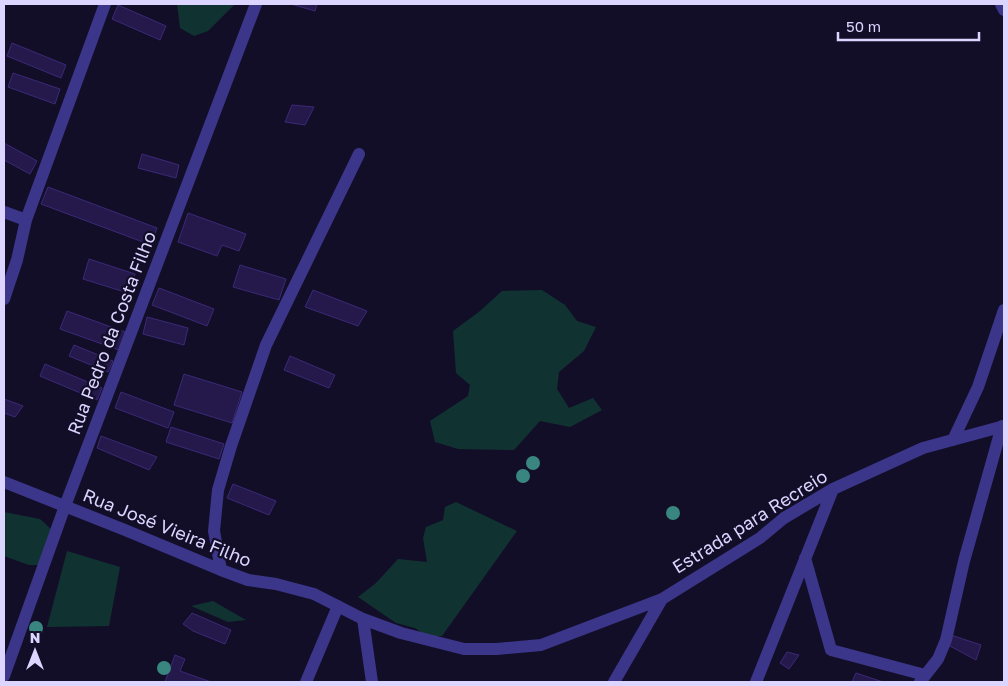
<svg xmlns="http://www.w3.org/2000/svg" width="1008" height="686" font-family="'Golos Text',sans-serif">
	<rect width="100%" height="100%" fill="#130e28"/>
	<!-- green -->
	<path fill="#103332" d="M177,4H235L208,31L194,36L180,28Z
		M542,290L565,305L577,321L596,327L584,351L559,372L557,389L569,408L593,398L602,410L570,427L540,421L514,450L458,449L435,442L430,421L468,396L470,385L456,373L453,331L480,311L502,291Z
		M456,502L517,531L442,636H426L415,628L396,623L358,597L376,583L398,559L427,562L423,538L426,527L443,520L445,507Z
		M4,512L40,519L53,531L41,565H29L4,556Z
		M67,551L120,567L109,626L47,627Z
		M213,601L246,620L228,622L191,606Z"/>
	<!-- building -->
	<path fill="#24194a" stroke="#3b2978" d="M291,4H317L315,11Z
		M118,5L166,26L160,40L112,19Z
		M12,43L66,65L61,78L7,56Z
		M13,73L60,89L55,104L8,87Z
		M292,105L314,107L305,125L285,122Z
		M4,143L37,161L30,174L4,160Z
		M142,154L179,165L176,178L138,168Z
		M48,187L157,228L151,245L41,204Z
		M188,213L246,234L239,251L222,245L217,256L178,242Z
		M89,259L135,274L128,293L83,279Z
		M240,265L286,279L279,300L233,287Z
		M159,288L214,309L207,326L152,305Z
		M313,290L367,311L358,326L305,307Z
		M67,311L125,332L119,350L60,329Z
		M147,317L188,328L184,345L143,334Z
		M74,345L113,361L108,372L69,356Z
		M290,356L335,375L329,388L284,370Z
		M45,364L102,388L97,400L40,376Z
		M184,374L242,392L232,423L174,405Z
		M121,392L174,412L168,428L115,408Z
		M4,399L23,406L15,417L4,413Z
		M171,427L224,444L219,459L166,442Z
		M101,436L157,457L149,470L97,448Z
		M233,484L276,501L269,515L227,498Z
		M192,613L231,630L225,644L193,631L183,624Z
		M951,635L981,645L976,660L948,645Z
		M787,652L799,655L789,669L780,663Z
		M175,655L185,659L180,671L211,682H165Z
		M856,673L883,682H852Z"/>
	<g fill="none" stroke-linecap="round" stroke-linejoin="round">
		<!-- street -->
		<path stroke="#3b368a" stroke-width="12" d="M1001,4L1004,10
			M4,212L26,220
			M4,299L17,260L26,220L105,4
			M953,440L978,387L1004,310
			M4,482L125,530L221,570L248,580L276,584L314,594L363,619L401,633L464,649H497L541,645L662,599
			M805,558L831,650L925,675
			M221,570L214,531L218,490L231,446L266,345L359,154
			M363,619L372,682
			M4,676L65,506L256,4
			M306,682L338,606
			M614,682L662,599L760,538L784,518L833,489L923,448L1004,426
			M756,682L833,489
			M920,682L938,659L946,640L964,561L1002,426"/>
	</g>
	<!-- trees -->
	<g fill="#398680">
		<circle cx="533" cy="463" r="7"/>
		<circle cx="523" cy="476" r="7"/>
		<circle cx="673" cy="513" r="7"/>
		<circle cx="36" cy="628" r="7"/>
		<circle cx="164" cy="668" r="7"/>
	</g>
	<g text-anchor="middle" stroke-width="4.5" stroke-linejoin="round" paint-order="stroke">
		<!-- street labels -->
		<g font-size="18" fill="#dbd5ff" stroke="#130e28">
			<text transform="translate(112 333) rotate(-69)" y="6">Rua Pedro da Costa Filho</text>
			<text transform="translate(750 522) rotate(-32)" y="6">Estrada para Recreio</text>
			<text transform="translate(167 528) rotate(22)" y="6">Rua José Vieira Filho</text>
		</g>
	</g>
	<!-- border -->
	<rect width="1008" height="686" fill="none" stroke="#dbd5ff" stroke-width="10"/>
	<!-- north arrow -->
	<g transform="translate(35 651)" stroke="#130e28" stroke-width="4" paint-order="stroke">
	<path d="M0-4L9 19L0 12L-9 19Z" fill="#dbd5ff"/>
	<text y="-8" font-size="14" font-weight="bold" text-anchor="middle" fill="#dbd5ff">N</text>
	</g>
	<!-- scale -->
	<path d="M838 32v8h141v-8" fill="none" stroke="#dbd5ff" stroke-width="2.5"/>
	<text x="846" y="32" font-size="15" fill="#dbd5ff" stroke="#130e28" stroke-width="4" paint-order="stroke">50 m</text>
</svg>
